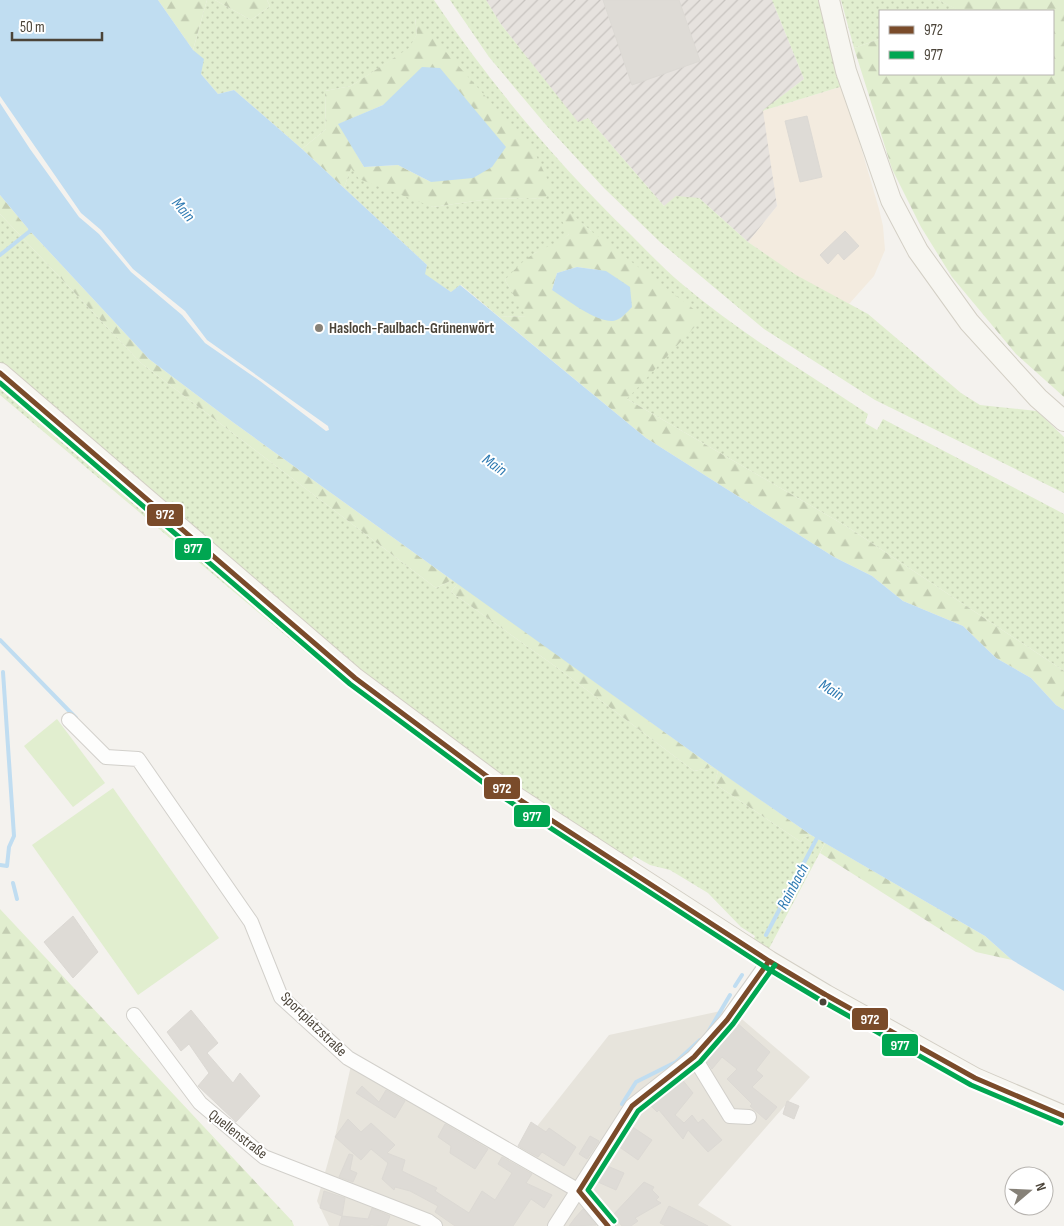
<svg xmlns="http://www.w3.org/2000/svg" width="1064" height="1226" font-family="'Sofia Sans Condensed',sans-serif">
	<defs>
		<pattern id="industrial-furrows" width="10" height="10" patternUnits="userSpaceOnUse" patternTransform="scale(1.25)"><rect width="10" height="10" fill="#e6e2de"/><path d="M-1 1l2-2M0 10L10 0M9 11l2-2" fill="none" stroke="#c7c3bf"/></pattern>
		<pattern id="grass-dots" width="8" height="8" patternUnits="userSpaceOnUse" patternTransform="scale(1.25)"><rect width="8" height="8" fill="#e1eecf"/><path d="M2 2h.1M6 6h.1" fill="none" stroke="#c3cdb2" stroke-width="1.8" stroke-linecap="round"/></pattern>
		<pattern id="forest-firs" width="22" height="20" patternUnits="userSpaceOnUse" patternTransform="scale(1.25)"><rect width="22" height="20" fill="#e1eecf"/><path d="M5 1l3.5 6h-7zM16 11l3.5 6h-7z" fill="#c3cdb2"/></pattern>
	</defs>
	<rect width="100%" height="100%" fill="#f4f2ee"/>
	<!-- residential -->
	<path fill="#e7e4dc" d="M730,1009L810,1077L698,1205L732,1226H329L317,1201L335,1137L352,1061L512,1158L609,1035Z"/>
	<!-- commercial -->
	<path fill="#f3ebdf" d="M843,86L879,209L883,226L885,250L874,276L849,304L796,276L748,242L777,206L762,111Z"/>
	<!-- industrial -->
	<path fill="url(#industrial-furrows)" d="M486,0H772L804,79L763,111L777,206L748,242L699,198L664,206L588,118L578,123L500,23Z"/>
	<!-- grass -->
	<path fill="url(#grass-dots)" d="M207,0H215L251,20L270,6L267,0H434C491,85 557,163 630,234C647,251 664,269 682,284C740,333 805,372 868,414L865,423L877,430L883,419L1064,514V671L846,526L627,399L591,231L565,209L569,234L560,242L535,253L505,280L527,317L498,316L461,285L451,292L423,274L427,265L344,188L351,167L433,207L489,199L528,198L545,199L415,18L417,34L410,48L351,86L325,91L326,129L302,149L234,90L218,94L201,74L193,50Z
		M450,0H486L500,23L578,122L588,118L664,206L676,196L699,198L748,242L796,275L868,314L961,393L980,405L1037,411L1064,437V493L875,400L764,329L660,242L604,188L546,125L489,57Z
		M772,0H822L843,86L762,111L804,79Z
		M841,0H938L959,10L880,11V39L854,48Z
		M0,214L141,363L436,588L452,580L458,583L451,592L559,669L694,771L713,767L718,770L715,784L801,842L803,838L811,835L825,843L764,958L750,948L755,936L741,927L708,893L670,870L650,865L634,856L625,867L355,678L348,686L322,666L0,395Z"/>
	<!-- forest -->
	<path fill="url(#forest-firs)" fill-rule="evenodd" d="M158,0H207L193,50Z
		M215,0H267L270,6L251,20Z
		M938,0H1064V397L1016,354L952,277L921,227L892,169L854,48L880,39V74H1053V11H957L958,10Z
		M415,17L534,151L551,187L545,199L528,198L489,199L433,207L359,179L351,168L344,188L302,149L326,129L325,91L351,86L409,48L417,34ZM383,105L431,182L398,165L364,167L339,124Z
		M0,195L30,231L149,359L234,423L452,580L436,588L141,363L0,214Z
		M565,208L591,231L704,317L627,399L846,526L1064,671V710L1056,705L1031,678L996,658L963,626L903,601L872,576L834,557L646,438L498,316L526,317L505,280C514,270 523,260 535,253C547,246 557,244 569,234L562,221ZM577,267L606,271L630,287L632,307L552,290L557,273Z
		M458,583L713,767L694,771L559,669L451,592Z
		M718,770L811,835L803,838L801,842L715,784Z
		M825,843L985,936L1012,960L976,952L820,853Z
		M0,909L292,1221L294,1226H0Z"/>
	<!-- garden -->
	<path fill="#e1eecf" d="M57,719L105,783L73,807L24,746Z
		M113,788L219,938L138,995L32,845Z"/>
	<!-- water -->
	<path fill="#c0ddf1" d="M0,0H158L193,50L204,59L201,74L218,94L234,90L302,149L427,265L425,274L451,292L460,285L646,438L834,557L872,576L903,601L963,626L996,658L1031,678L1056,705L1064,710V991L1012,960L985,936L811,835L713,767L452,580L234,423L149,359L30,231L0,195V103L30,149L79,217L99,234L131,272L182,315L205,343L260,381L326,431L329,430L328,426L207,340L185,311L133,269L101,230L81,213L0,96Z
		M422,67L440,68L506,147L492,167L473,178L431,182L398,165L364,167L338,124L383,105Z
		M577,267L606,271L630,287L632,307C627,312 621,320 613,321C595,322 568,300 552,290L557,273Z"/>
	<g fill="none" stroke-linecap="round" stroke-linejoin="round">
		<!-- stream -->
		<path stroke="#c0ddf1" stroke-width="4" d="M0,255L30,231L31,226
			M0,640L76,718
			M0,865L7,866L9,847L14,836L3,672
			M13,883L17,899
			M766,935L817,838
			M735,986L742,975
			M707,1034L730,995
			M622,1104L636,1082L676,1062L700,1040"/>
	</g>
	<!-- building -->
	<path fill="#dedbd6" stroke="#dcd9d4" d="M603,0H679L700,61L632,85Z
		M807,116L822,177L800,182L785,121Z
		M845,231L859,246L844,260L838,253L828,264L820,255Z
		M73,916L98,952L73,978L44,942Z
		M191,1010L218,1043L207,1053L233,1083L240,1073L260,1096L236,1122L198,1086L209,1073L189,1044L181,1051L167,1032Z
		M736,1022L770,1052L756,1070L763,1076L752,1087L777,1107L766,1120L750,1106L752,1104L727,1079L737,1069L722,1057L712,1069L705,1059Z
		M681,1078L693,1093L675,1115L684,1123L692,1115L698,1123L703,1119L722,1140L708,1152L688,1130L683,1139L659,1110L657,1112L649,1104Z
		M362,1086L379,1102L386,1090L405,1101L395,1118L356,1093Z
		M787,1101L799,1106L794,1119L783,1114Z
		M348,1119L361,1132L371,1123L395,1145L387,1153L405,1160L402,1171L437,1188L435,1191L469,1213L482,1191L495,1200L512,1173L498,1164L502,1157L532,1174L526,1183L552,1195L544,1208L531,1199L513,1226H455L435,1212L438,1206L410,1191L395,1187L394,1190L382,1179L388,1163L371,1149L361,1160L335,1137Z
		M531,1122L546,1132L549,1128L576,1147L564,1166L542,1152L538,1157L518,1146Z
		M445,1124L488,1149L475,1169L450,1153L451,1146L438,1137Z
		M631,1126L652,1140L638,1160L618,1146Z
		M590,1136L599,1141L587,1159L579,1154Z
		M349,1154L353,1155L350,1170L357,1173L353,1182L339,1177Z
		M605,1165L624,1173L616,1190L598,1182Z
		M644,1182L654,1187L652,1190L659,1197L656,1200L661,1203L635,1218L638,1221L631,1226H622L613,1215Z
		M324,1191L345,1198L342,1216L320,1208Z
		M669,1206L708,1226H666L660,1223Z
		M372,1208L390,1216L386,1226L370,1225V1226H339L342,1216L368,1219Z
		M583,1209L596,1225L569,1226L575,1218Z"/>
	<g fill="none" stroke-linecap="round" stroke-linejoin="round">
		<!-- minor casing -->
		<g stroke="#d2d0cb" stroke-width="16">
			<path id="minor" d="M69,720L106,757L138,759L251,922L281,997L348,1058L579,1191L608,1226
				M134,1015L200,1103L264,1157L428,1221L435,1226
				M694,1057L730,1116L749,1117
				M555,1226L632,1106L694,1057L727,1020L769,961"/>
		</g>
		<!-- secondary casing -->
		<g stroke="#d3cfc5" stroke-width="22">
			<path id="secondary" d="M829,0L846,71L891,200L918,251L969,322L1038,398L1064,421
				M0,373L355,678L508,792L769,961L826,995L975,1078L1064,1116"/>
		</g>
		<!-- minor -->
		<use href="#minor" stroke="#fdfdfc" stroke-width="14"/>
		<!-- secondary -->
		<use href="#secondary" stroke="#f7f6f1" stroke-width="20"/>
		<!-- bus-1 casing -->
		<g stroke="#fff" stroke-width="9">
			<path id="bus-1" d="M0,373L355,678L508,792L769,961L826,995L975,1078L1064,1116
				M579,1191L632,1106L694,1057L727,1020L769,961
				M579,1191L608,1226"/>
		</g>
		<!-- bus-2 casing -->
		<g stroke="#fff" stroke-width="9">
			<path id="bus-2" d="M0,383L350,684L504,798L765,967L822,1001L971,1085L1061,1123
				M614,1221L588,1190L638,1111L700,1062L733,1024L775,965"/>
		</g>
		<!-- bus-1 -->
		<use href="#bus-1" stroke="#7a4b2a" stroke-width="5"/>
		<!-- bus-2 -->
		<use href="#bus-2" stroke="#00a651" stroke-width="5"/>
	</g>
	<!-- markers -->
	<circle fill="#868178" stroke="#fff" stroke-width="2" cx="319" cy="328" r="5"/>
	<circle fill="#4b4439" stroke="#fff" stroke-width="2" cx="823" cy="1002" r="4.5"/>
	<g text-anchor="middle" stroke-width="4" stroke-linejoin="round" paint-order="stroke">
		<!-- poi labels -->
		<g font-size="15" font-weight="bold" fill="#4b4439" stroke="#fff" text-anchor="start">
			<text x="329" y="333">Hasloch-Faulbach-Grünenwört</text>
		</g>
		<!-- street labels -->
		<g font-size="15" fill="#4b4439" stroke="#fff">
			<text transform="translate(314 1024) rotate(44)" y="5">Sportplatzstraße</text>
			<text transform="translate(238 1134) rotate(38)" y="5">Quellenstraße</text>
		</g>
		<!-- water labels -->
		<g font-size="16" font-style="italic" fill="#2e7ab2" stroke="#fff">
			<text transform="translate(184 209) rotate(49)" y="6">Main</text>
			<text transform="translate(495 464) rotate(35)" y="6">Main</text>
			<text transform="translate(832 689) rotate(31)" y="6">Main</text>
			<text transform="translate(792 886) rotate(-62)" y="6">Rainbach</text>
		</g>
	</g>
	<g stroke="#fff" stroke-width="2">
		<rect x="146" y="503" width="38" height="24" rx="5" fill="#7a4b2a"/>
		<rect x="174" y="537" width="38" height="24" rx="5" fill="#00a651"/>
		<rect x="483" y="776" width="38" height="24" rx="5" fill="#7a4b2a"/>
		<rect x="513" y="804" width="38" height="24" rx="5" fill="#00a651"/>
		<rect x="851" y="1007" width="38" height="24" rx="5" fill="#7a4b2a"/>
		<rect x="881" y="1033" width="38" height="24" rx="5" fill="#00a651"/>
	</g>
	<g font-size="14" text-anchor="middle" font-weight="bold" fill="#fff">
		<text x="165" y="519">972</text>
		<text x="193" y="553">977</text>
		<text x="502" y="793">972</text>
		<text x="532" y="821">977</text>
		<text x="870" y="1024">972</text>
		<text x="900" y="1050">977</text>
	</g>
	<!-- legend -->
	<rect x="879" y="10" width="175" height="65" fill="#ffffff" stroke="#b7b4b0"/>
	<rect x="889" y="26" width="25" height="8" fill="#7a4b2a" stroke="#b7b4b0"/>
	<text x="924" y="35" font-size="15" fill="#4b4439">972</text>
	<rect x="889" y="51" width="25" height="8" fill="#00a651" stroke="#b7b4b0"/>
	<text x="924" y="60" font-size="15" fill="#4b4439">977</text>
	<!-- north arrow -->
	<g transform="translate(1029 1191) rotate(71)"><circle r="24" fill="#ffffff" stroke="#b7b4b0"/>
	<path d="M0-4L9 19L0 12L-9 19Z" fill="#868178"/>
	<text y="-8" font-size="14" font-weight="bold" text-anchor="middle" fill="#4b4439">N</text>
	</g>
	<!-- scale -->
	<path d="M12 32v8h90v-8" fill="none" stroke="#4b4439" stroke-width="2.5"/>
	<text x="20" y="32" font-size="15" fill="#4b4439" stroke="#ffffff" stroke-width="4" paint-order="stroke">50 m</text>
</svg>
